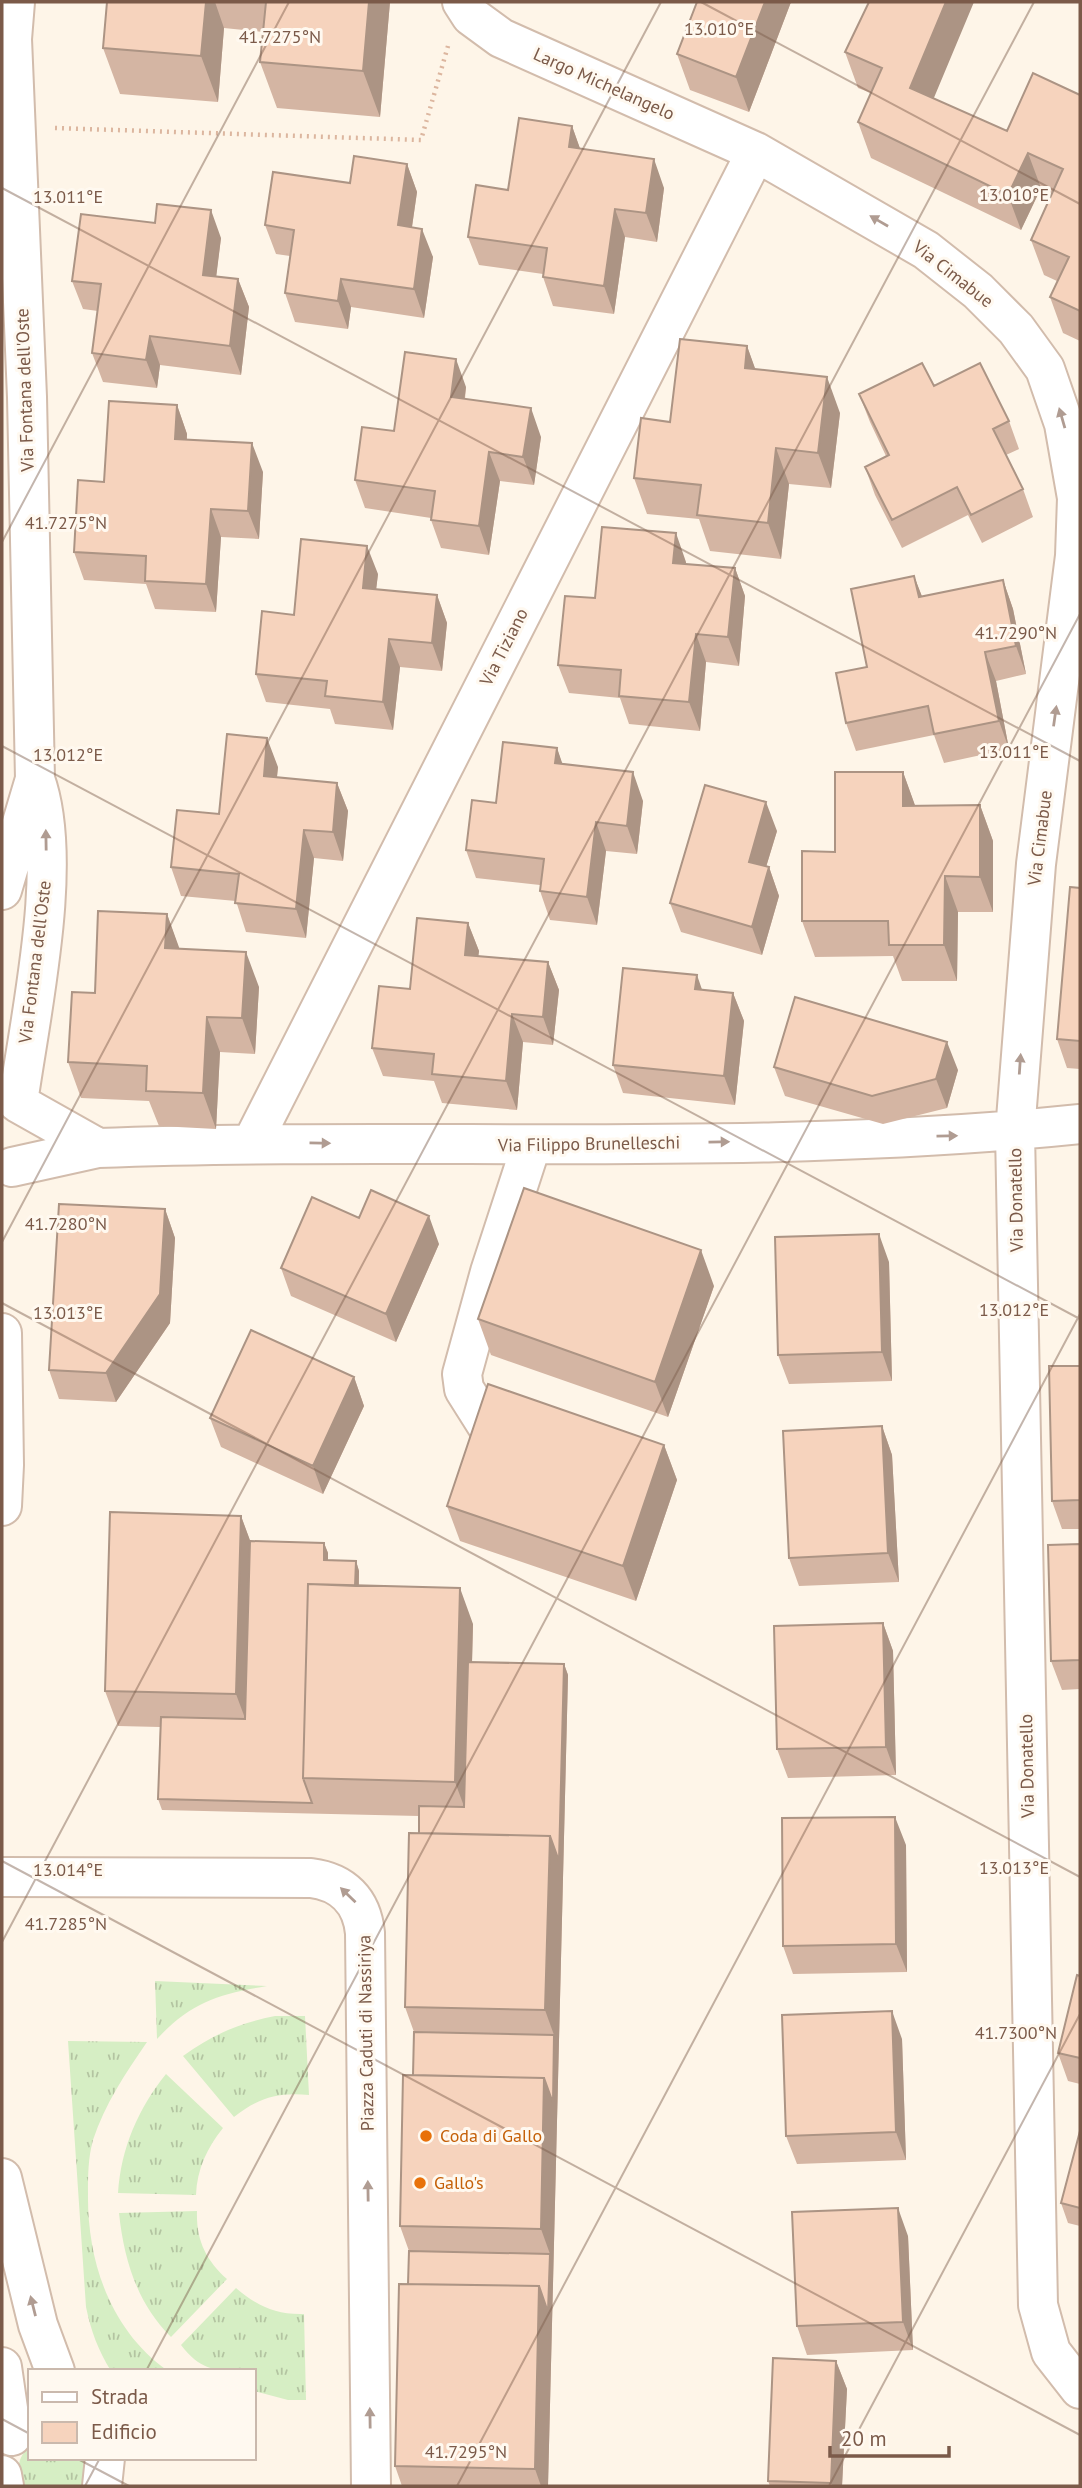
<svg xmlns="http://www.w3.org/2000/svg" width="1082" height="2488" font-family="'PT Sans',sans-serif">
	<defs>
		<pattern id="grass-tufts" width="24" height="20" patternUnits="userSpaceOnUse" patternTransform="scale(1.75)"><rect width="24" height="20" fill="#d6eec4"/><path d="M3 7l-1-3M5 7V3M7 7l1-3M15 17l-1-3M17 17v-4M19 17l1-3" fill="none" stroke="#b3c4a1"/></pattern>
	</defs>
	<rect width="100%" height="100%" fill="#fef5e8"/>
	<!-- grass -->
	<path fill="url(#grass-tufts)" d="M155,1981L267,1986C219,1994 191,2002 157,2039Z
		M275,2016H305L309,2095C278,2092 258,2098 234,2117L183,2056C212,2035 239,2023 275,2016Z
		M68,2041L147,2042C125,2074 105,2104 93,2140C88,2158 88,2176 88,2193C87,2261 110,2330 168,2371H111C98,2350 91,2331 86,2307Z
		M166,2074L223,2128C207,2148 197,2169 196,2195L118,2193C121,2148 138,2109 166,2074Z
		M197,2211C196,2240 206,2260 227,2279L171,2337C137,2303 124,2260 119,2213Z
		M236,2288C257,2306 276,2315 304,2314L306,2400H288L254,2391V2371C221,2371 203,2374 181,2345Z
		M30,2446V2458H82L86,2472L82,2486H23C16,2471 17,2457 30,2446Z"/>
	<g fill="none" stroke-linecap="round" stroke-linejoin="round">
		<!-- minor casing -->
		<g stroke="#d2bcac" stroke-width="42">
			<path id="minor" d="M462,2L471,16L501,38L756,152L926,250L978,291L1016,329L1045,369L1064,424L1077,498L1075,556L1036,864L1015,1132L1038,2305L1051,2352L1080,2389
				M2,890L35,779
				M252,1143L756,152
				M98,1148C425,1136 754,1158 1080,1124
				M12,1167L98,1148L18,1103C30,1015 65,861 35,779L27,397L12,39L15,2
				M2,1333L4,1465L2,1506
				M488,1427L464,1389L462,1374L490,1272L531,1146
				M2,1877L311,1878C343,1882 362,1901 365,1933L371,2486
				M2,2178L38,2325L55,2371
				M2,2367L12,2436
				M2,2475L4,2486
				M102,2486L105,2458"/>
		</g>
		<!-- path -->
		<path stroke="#dcb69f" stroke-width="4.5" stroke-dasharray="2 5" stroke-linecap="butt" d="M55,128L421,140L448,46"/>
		<!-- minor -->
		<use href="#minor" stroke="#fff" stroke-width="38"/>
	</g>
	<!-- wall -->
	<path fill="#d4b5a3" d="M107,2H390L380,117L277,108L260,62L263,32L224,28L218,102L120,94L103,48Z
		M697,2H791L749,112L690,90L677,54Z
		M869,2L934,99L1007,131L1080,95V341L1063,333L1050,297L1057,281L1044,275L1031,240L1052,193L1041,188L1021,230L871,158L858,122L871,93L858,88L845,52Z
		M572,126L580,149L664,188L657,242L625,237L614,314L553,306L543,277V274L479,265L468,237L508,190Z
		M407,164L417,192L412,227L433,257L424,318L351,307L348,329L295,322L285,293L290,256L276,254L265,225L350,183Z
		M221,238L216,276L238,279L249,307L241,375L160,365L157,388L103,382L92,353L98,311L83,309L72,281Z
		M747,346L755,369L840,413L831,488L789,484L781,559L710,551L699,519L647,514L634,478L670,422Z
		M934,386L1009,421L1019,449L1006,455L1023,489L1033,517L982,543L968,515L902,548L875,495L865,467L886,456L870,422L859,394Z
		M466,387L465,399L541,437L534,485L500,481L489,555L441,548L431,520V518L365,508L355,480L394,431Z
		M177,405L187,434V440L263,472L259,539L221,537L216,612L155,609L146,584L84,580L74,552L104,482Z
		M686,562V564L735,568L745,596L739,666L706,662L700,731L629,724L620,698L569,693L558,665L595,598Z
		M378,574L376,589L437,595L447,623L442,671L400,667L393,730L335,724L330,709L266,702L256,674L294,615Z
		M914,576L922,597L1003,580L1013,609L1026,674L996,681L1009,749L944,763L934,735L856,751L846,723L867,667Z
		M557,748L562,764L643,801L637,854L606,851L597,925L550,920L540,891V885L476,878L466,850L496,803Z
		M278,767L277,777L337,783L348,811L343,861L314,858L306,938L246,932L236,901L181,896L171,867L219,814Z
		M903,772L915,806L980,805L993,841V912H958L957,981H902L893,956L815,957L802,921L835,852Z
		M777,831L766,867H769L779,896L762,955L681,932L670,903Z
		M1080,888V1069L1067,1068L1057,1039Z
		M167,914L179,949L259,987L255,1054L220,1052L216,1129L159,1126L149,1101L81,1098L68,1062L95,993Z
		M468,923L479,951L478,956L548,962L559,990L553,1045L523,1042L517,1110L442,1103L434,1081L383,1076L372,1048L410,989Z
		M702,990L733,993L744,1021L735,1105L623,1093L613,1065Z
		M774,1067L958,1070L947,1108L883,1124L785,1096Z
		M165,1209L175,1238L170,1323L116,1402L59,1399L49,1370Z
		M359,1218L439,1244L396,1342L291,1296L281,1268Z
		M889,1262L892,1381L789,1384L778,1355Z
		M714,1286L668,1417L491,1355L478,1319Z
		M1080,1366V1529H1062L1052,1501Z
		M354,1377L364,1406L323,1494L221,1447L210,1418Z
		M882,1426L892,1455L899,1582L799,1586L789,1558Z
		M664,1445L677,1480L636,1601L460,1541L447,1506Z
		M241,1516L250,1541L324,1543L328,1553V1560L356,1561L359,1571V1586L473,1624L472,1662L564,1664L568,1675L548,2486H402L395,2466L408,2284L409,2251L400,2226L413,2075L414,2032L405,2007L419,1833V1816L162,1810L158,1799L160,1727L118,1726L105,1691Z
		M1080,1544V1689L1062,1690L1051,1661Z
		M883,1623L893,1651L896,1775L788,1778L777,1749Z
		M906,1845L907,1972L793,1974L783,1946Z
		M1080,1976V2084L1068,2081L1058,2053Z
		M902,2039L906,2160L797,2164L786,2136Z
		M1080,2131V2226L1068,2223L1061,2203Z
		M908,2236L913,2350L807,2355L797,2326Z
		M836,2361L847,2389L842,2486H770L768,2481Z"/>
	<!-- shaded-wall -->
	<path fill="#ac9484" d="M206,2H215L224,28L218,102L201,56Z
		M369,2H390L380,117L363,71Z
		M765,2H791L749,112L736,77Z
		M946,2H974L923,124L910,88Z
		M572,126L582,154L569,147Z
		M1028,153L1041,188L1021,230L1008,195Z
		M654,159L664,188L657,242L646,213Z
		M407,164L417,192L408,254L398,225Z
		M615,209L625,237L614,314L604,286Z
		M211,210L221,238L213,303L203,275Z
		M422,229L433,257L424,318L414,289Z
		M238,279L249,307L241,375L230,346Z
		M341,279L351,307L348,329L338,301Z
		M150,336L160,365L157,388L146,360Z
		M747,346L760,382L745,368Z
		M456,359L466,387L461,426L451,397Z
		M827,377L840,413L831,488L818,453Z
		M177,405L187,434L185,467L175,439Z
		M531,408L541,437L534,485L523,457Z
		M252,443L263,472L259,539L248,511Z
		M776,448L789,484L781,559L768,523Z
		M489,452L500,481L489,555L479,526Z
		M211,509L221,537L216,612L206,584Z
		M676,533L686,562L683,591L673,563Z
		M367,546L378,574L373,616L363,588Z
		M735,568L745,596L739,666L728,637Z
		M914,576L925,604L919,597Z
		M1003,580L1013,609L1026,674L1016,646Z
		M437,595L447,623L442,671L432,643Z
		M696,634L706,662L700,731L689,702Z
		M389,639L400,667L393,730L383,702Z
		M985,652L996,681L1009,749L999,721Z
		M267,738L278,767L274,804L264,776Z
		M557,748L567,777L555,763Z
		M633,772L643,801L637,854L627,826Z
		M903,772L916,808L903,806Z
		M337,783L348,811L343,861L333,832Z
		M766,802L777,831L759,890L749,862Z
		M980,805L993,841V912L980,877Z
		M596,822L606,851L597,925L587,897Z
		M304,830L314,858L306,938L296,909Z
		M769,867L779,896L762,955L752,927Z
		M945,876L958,912L957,981L944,945Z
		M167,914L180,950L165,948Z
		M468,923L479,951L475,983L465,955Z
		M246,952L259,987L255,1054L242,1018Z
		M548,962L559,990L553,1045L543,1017Z
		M697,975L707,1004L695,989Z
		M733,993L744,1021L735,1105L724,1076Z
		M512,1014L523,1042L517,1110L506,1081Z
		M207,1017L220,1052L216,1129L203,1093Z
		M947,1042L958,1070L947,1108L936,1079Z
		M165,1209L175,1238L170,1323L116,1402L106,1373Z
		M429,1216L439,1244L396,1342L386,1314Z
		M879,1234L889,1262L892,1381L882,1352Z
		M701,1250L714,1286L668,1417L655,1382Z
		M354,1377L364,1406L323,1494L313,1466Z
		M882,1426L892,1455L899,1582L888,1553Z
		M664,1445L677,1480L636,1601L623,1566Z
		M241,1516L254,1551L249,1729L236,1694Z
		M324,1543L328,1553V1570L324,1560Z
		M356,1561L359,1571L358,1621L354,1610Z
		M460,1588L473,1624L468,1817L455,1782Z
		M883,1623L893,1651L896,1775L886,1747Z
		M564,1664L568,1675L548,2486H541L535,2469L539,2286L550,2254L541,2229L544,2078L554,2035L545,2010L550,1836Z
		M895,1817L906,1845L907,1972L896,1944Z
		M892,2011L902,2039L906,2160L896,2132Z
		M898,2208L908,2236L913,2350L903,2322Z
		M836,2361L847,2389L842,2486H832L831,2483Z"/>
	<!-- building -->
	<path fill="#f6d3bd" stroke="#ac9484" stroke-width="2" d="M107,2H206L201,56L103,48Z
		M266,2H369L363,71L260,62Z
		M697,2H765L736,77L677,54Z
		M869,2H946L910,88L1007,131L1033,73L1080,95V311L1050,297L1069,257L1031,240L1063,169L1028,153L1008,195L858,122L882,68L845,52Z
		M519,118L572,126L569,147L654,159L646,213L615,209L604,286L543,277L547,248L468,237L476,185L508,190Z
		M354,156L407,164L398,225L422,229L414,289L341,279L338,301L285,293L294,230L265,225L273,172L350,183Z
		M157,204L211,210L203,275L238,279L230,346L150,336L146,360L92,353L101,284L72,281L81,214L155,223Z
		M680,339L747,346L745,368L827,377L818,453L776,448L768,523L697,515L701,485L634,478L641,418L670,422Z
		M405,352L456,359L451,397L531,408L523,457L489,452L479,526L431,520L435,491L355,480L362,427L394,431Z
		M922,363L934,386L980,363L1009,421L993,429L1023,489L971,515L957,487L892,520L865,467L889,455L859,394Z
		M109,401L177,405L175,439L252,443L248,511L211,509L206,584L145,581L146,556L74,552L78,480L104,482Z
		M602,527L676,533L673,563L735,568L728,637L696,634L689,702L619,696L621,670L558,665L565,596L595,598Z
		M301,539L367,546L363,588L437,595L432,643L389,639L383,702L325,696L327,681L256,674L262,611L294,615Z
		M914,576L919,597L1003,580L1016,646L985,652L999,721L934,734L928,706L846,723L836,673L867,667L851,589Z
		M227,734L267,738L264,776L337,783L333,832L304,830L296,909L235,903L239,874L171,867L177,810L219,814Z
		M503,742L557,748L555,763L633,772L627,826L596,822L587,897L540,891L544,859L466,850L472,800L496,803Z
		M835,772H903V806L980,805V877L945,876L944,945H889L888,921H802V851L835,852Z
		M705,785L766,802L749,862L769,867L752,927L670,903Z
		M1070,887L1080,888V1041L1057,1039Z
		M98,911L167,914L165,948L246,952L242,1018L207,1017L203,1093L146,1091L147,1066L68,1062L72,992L95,993Z
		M417,918L468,923L465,955L548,962L543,1017L512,1014L506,1081L432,1074L434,1054L372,1048L379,986L410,989Z
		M623,968L697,975L695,989L733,993L724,1076L613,1065Z
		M795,997L947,1042L936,1079L872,1096L774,1067Z
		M524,1188L701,1250L655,1382L478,1319Z
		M371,1190L429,1216L386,1314L281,1268L312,1197L359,1218Z
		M59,1204L165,1209L160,1294L106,1373L49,1370Z
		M879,1234L882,1352L778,1355L775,1237Z
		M251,1330L354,1377L313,1466L210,1418Z
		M1049,1366H1080V1500L1052,1501Z
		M488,1384L664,1445L623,1566L447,1506Z
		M882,1426L888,1553L789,1558L783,1431Z
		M110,1512L241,1516L236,1694L105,1691Z
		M250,1541L324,1543V1560L356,1561L355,1586L308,1584L303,1778L312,1803L158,1799L161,1717L245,1719Z
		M1080,1544V1660L1051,1661L1048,1545Z
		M308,1584L460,1588L455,1782L303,1778Z
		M883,1623L886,1747L777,1749L774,1626Z
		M468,1662L564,1664L559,1861L550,1836L419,1833V1806L464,1807Z
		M895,1817L896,1944L783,1946L782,1818Z
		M409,1833L550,1836L545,2010L405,2007Z
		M1077,1975L1080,1976V2058L1058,2053Z
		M892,2011L896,2132L786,2136L782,2015Z
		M414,2032L554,2035L553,2103L544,2078L413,2075Z
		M403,2075L544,2078L541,2229L400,2226Z
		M1080,2131V2208L1061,2203Z
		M898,2208L903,2322L797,2326L792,2212Z
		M409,2251L550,2254L548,2312L539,2286L408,2284Z
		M399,2284L539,2286L535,2469L395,2466Z
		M773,2358L836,2361L831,2483L768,2481Z"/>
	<!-- one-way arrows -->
	<defs><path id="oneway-solid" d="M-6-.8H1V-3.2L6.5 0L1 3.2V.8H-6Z" transform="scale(1.75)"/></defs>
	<g fill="#b09c92">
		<use href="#oneway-solid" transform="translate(879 221) rotate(-150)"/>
		<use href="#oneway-solid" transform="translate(1062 418) rotate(-106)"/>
		<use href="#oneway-solid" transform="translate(1055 716) rotate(-82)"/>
		<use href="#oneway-solid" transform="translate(46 840) rotate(-91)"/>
		<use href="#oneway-solid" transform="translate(1020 1064) rotate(-86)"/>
		<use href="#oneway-solid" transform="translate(947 1136) rotate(-1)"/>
		<use href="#oneway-solid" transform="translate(719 1142) rotate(-1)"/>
		<use href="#oneway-solid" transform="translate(320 1143) rotate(1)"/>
		<use href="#oneway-solid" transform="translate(348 1895) rotate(-136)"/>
		<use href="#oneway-solid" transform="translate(368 2191) rotate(-91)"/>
		<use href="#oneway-solid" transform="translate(33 2306) rotate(-104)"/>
		<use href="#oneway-solid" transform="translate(370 2418) rotate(-91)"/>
	</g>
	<!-- ticks -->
	<path fill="none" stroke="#7b5a49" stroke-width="2" stroke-opacity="0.45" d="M701,2L1080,204M2,188L1080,761M2,542L289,2M2,746L1080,1319M2,1242L661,2M2,1303L1080,1877M2,1861L1080,2435M2,1942L1034,2M146,2371L1080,614M2,2419L30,2434M76,2458L129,2486M85,2486L100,2458M457,2486L1080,1314M829,2486L1080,2014"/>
	<!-- markers -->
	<g fill="#e8710a" stroke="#fff9f0" stroke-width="2.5">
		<circle cx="426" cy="2136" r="7"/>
		<circle cx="420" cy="2183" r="7"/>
	</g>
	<g text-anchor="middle" stroke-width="6" stroke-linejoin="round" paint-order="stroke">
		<!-- street labels -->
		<g font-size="18" fill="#7b5a49" stroke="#fff9f0">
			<text transform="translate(604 84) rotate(24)" y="6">Largo Michelangelo</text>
			<text transform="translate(953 274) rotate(38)" y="6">Via Cimabue</text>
			<text transform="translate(25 390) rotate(-92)" y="6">Via Fontana dell'Oste</text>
			<text transform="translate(504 647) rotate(-63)" y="6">Via Tiziano</text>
			<text transform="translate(1040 838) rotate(-83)" y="6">Via Cimabue</text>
			<text transform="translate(35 962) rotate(-83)" y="6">Via Fontana dell'Oste</text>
			<text transform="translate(589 1144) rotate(-1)" y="6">Via Filippo Brunelleschi</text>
			<text transform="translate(1016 1200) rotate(-91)" y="6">Via Donatello</text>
			<text transform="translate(1027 1766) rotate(-91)" y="6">Via Donatello</text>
			<text transform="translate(366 2033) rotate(-91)" y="6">Piazza Caduti di Nassiriya</text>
		</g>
		<!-- food labels -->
		<g font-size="18" fill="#c56008" stroke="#fff9f0" text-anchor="start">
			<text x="440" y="2142">Coda di Gallo</text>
			<text x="434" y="2189">Gallo's</text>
		</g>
	</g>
	<g font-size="18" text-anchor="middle" fill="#7b5a49" stroke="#fff9f0" stroke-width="6" stroke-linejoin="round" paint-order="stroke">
		<text x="719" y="35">13.010°E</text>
		<text x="280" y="43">41.7275°N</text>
		<text x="1014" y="201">13.010°E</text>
		<text x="68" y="203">13.011°E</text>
		<text x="66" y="529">41.7275°N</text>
		<text x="1016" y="639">41.7290°N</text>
		<text x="1014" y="758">13.011°E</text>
		<text x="68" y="761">13.012°E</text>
		<text x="66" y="1230">41.7280°N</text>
		<text x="1014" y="1316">13.012°E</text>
		<text x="68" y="1319">13.013°E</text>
		<text x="1014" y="1874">13.013°E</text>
		<text x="68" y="1876">13.014°E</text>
		<text x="66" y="1930">41.7285°N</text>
		<text x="1016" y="2039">41.7300°N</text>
		<text x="466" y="2458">41.7295°N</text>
	</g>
	<!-- border -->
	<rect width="1082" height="2488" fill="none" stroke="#7b5a49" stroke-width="7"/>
	<!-- legend -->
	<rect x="28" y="2369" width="228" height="91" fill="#fff9f0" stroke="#cab9ad" stroke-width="2"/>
	<rect x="42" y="2392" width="35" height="10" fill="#ffffff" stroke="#cab9ad" stroke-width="2"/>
	<text x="91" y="2404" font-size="21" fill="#7b5a49">Strada</text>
	<rect x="42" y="2422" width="35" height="21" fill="#f6d3bd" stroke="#cab9ad" stroke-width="2"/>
	<text x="91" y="2439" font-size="21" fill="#7b5a49">Edificio</text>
	<!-- scale -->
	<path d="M830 2446v10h119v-10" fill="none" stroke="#7b5a49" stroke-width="3.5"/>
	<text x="841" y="2446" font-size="21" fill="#7b5a49" stroke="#fff9f0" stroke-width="5" paint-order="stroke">20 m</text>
</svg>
